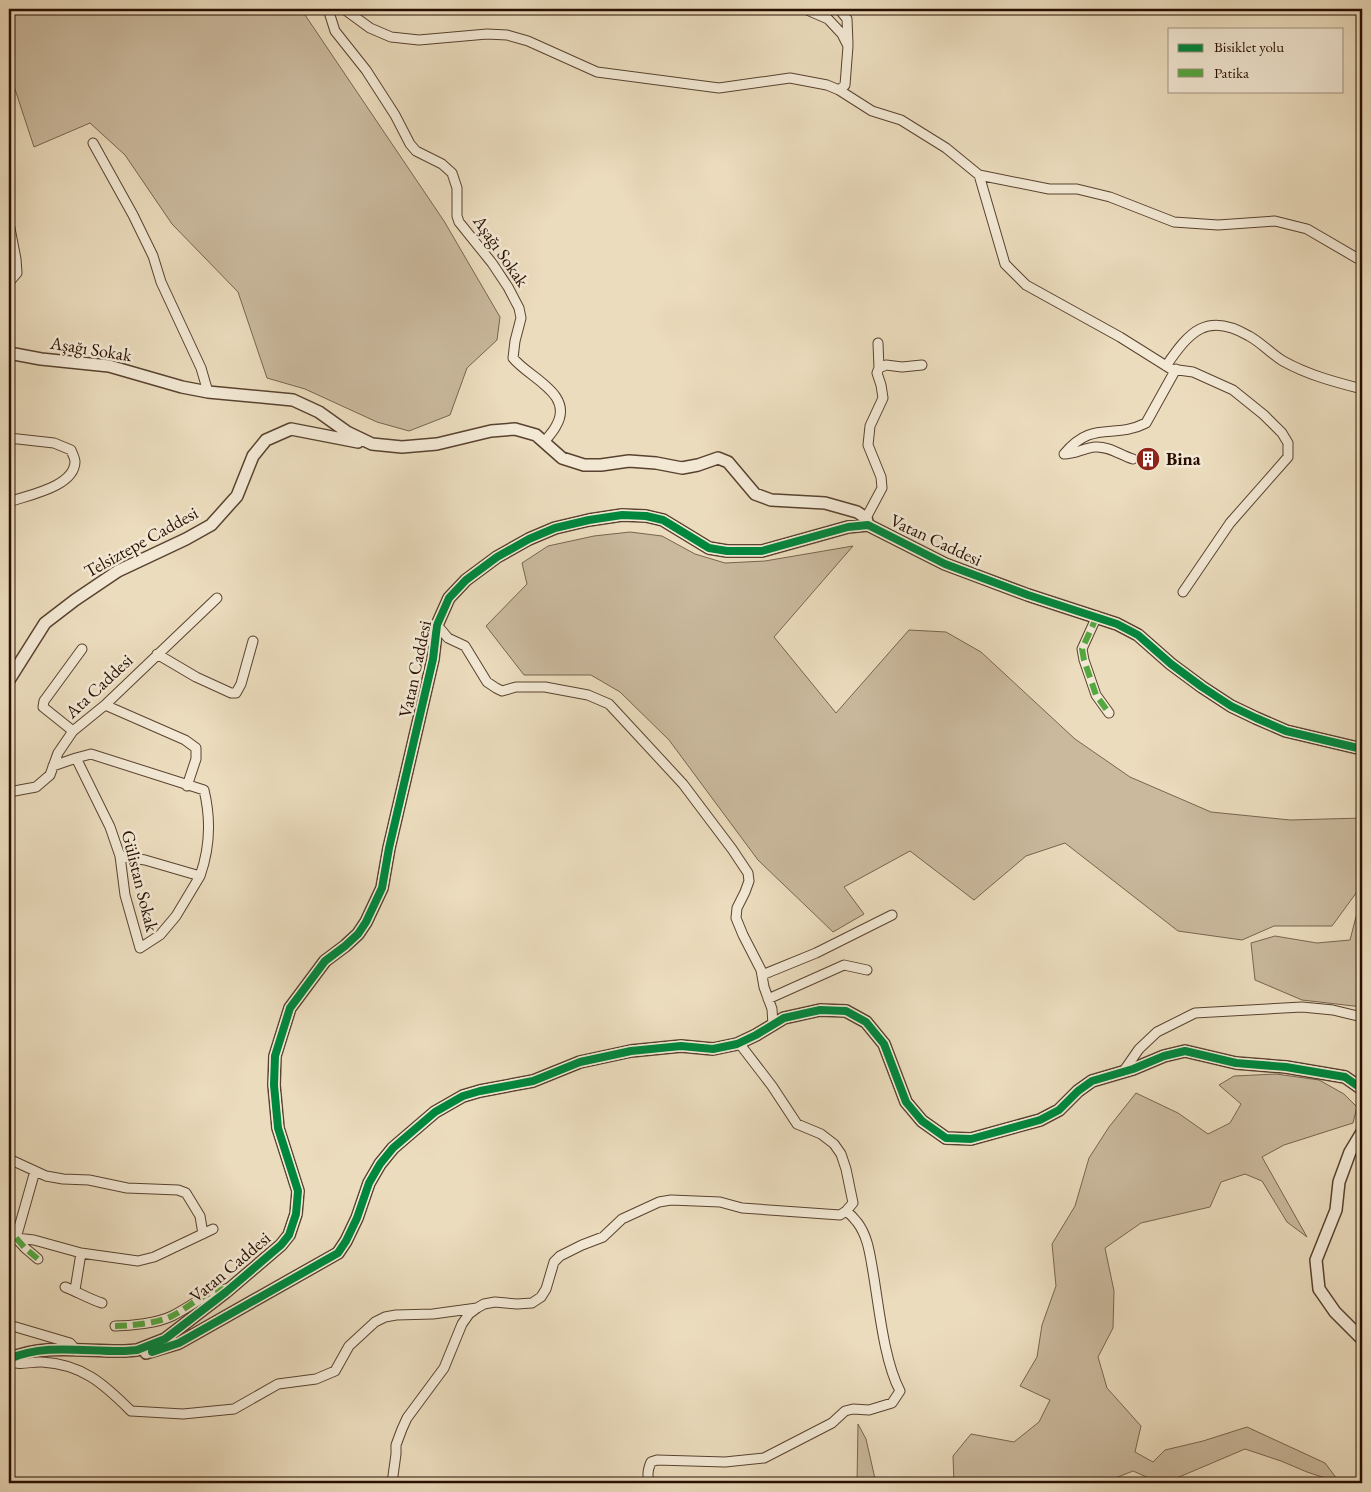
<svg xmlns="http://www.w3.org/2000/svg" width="1371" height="1492" font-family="'EB Garamond',serif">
	<rect width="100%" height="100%" fill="#ebdcbd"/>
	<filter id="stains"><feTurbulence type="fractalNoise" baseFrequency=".004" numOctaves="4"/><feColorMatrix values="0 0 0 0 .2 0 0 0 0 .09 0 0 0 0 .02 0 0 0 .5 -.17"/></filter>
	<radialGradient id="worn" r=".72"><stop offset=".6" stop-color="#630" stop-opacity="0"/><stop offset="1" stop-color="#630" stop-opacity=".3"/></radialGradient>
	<!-- green -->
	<path fill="#cab99d" stroke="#79644e" d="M9,9H301L444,221L500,317L497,340L467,368L450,415L409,431L377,422L305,389L267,378L238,292L172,224L125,155L90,123L34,147L9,71Z
		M630,532L662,536L695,554L725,563L765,561L853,546L774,637L836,713L909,630L946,632L981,652L1075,739L1130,777L1211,812L1290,820L1362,818V885L1332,926H1274L1242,940L1178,931L1065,843L1026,856L974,900L910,851L844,887L864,914L833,932L758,860L669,740L620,692L591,675H524L486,626L527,584L522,563L548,546L594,536Z
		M1362,902V1007L1302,1000L1255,980L1251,943L1275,936L1317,943L1350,940L1359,905Z
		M1276,1074L1319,1080L1344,1094L1357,1107L1353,1123L1284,1145L1262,1157L1307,1237L1287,1222L1262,1181L1245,1174L1221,1182L1210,1207L1141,1223L1105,1248L1114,1291L1113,1328L1098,1357L1107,1388L1141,1426L1135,1452L1153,1462L1165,1450L1203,1441L1247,1427L1325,1463L1340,1483L1307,1472L1281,1461L1245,1449L1165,1483H1160L1133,1471L1103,1483H954L953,1456L971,1434L1014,1442L1039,1422L1050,1400L1020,1386L1037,1357L1042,1325L1056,1286L1052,1244L1075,1206L1089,1158L1109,1127L1136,1093L1178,1113L1208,1134L1230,1123L1241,1104L1219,1085L1234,1076Z
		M858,1424L866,1439L876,1483H857Z"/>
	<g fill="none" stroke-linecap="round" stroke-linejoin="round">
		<!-- minor casing -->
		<g stroke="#59422f" stroke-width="11">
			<path id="minor" d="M328,9L335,31L366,70L395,115L410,144L416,151L442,164L452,173L457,188V216L459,222L492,263L508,287L519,308L521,318L515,341L513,358C529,378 575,394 556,426C553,432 548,437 544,442
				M344,9L370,28L391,37L419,40L487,34L507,35L528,41L597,72L719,88L790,78L827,85L839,90L872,111L901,120L946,148L979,175L1049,189H1077L1110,197L1174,222L1218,225L1275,221L1307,229L1362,261
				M805,9L828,19L842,34L848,46L845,85L839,90
				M839,9L847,19L848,44
				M93,143L133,215L153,256L161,282L201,368L208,392
				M979,175L1005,264L1026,285L1120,337L1171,369L1193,372L1233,390L1264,415L1282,433L1288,443V457L1230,523L1183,592
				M9,223L16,259L17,273L11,280H9
				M878,343L879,368
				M1166,366C1189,332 1207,311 1249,336C1262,343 1271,354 1283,361C1308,375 1335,382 1362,389
				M9,438L54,443L71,450C72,453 75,458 75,462C74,487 28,495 9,502
				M1133,459C1120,455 1109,446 1095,447C1084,448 1075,454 1064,454C1093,419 1113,440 1146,423L1176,369
				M866,518L882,488L881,477L868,445L870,426L883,398L881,385L877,373L879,368L886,365L902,367L922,365
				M1097,616L1082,649L1084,660L1096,695L1109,713
				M437,625L448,638L465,646L487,682L496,688L502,691L516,687H545L588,695L609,704L683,784L732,849L748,873L749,881L745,892L737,908L736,918L743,935L761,970L764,987L772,1009L773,1025
				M157,654L196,677L231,693H236L241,684L253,641
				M105,705L185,740L196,748V759L187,786
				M73,731L43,707L44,701L82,649
				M76,758L91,754L204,790C211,819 210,848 200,876L145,860L120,856
				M53,766L76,758L110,827L120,856L125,895L140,948L160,935L176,916L200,876
				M9,792L36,787L50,775L58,753L73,731L105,705L217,598
				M762,975L816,953L892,915
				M768,999L844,965L867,970
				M1123,1072L1139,1049L1157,1032L1195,1013L1302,1007L1333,1010L1362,1017
				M9,1159L46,1176L63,1179L89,1180L127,1188L178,1190L186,1193L200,1216L203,1234
				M9,1235L16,1238L34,1240L81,1253L138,1261L154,1257L213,1229
				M16,1238L35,1171
				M16,1238L25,1248L38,1259
				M65,1287C78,1292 89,1299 102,1303
				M75,1290L81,1253
				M9,1325L70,1343L77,1351
				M115,1326C130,1326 158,1323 172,1316C192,1306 208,1291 231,1288
				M9,1360C19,1367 31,1361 42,1362C82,1364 104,1384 131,1411L183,1414L234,1409L278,1384L316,1379L335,1371L349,1346L375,1322L385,1317L396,1315L433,1314L477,1308
				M392,1483L396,1454V1445L402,1429L407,1418L444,1368L462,1324L469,1314L477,1308L484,1304L495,1302L517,1304L532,1303L541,1297L546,1289L554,1262L560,1256L582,1245L603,1237L622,1219L659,1202L671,1200L720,1202L742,1208L840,1215L846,1211L853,1203L846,1169L841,1154L834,1144L821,1134L797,1124L772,1086L739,1043
				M650,1483C646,1476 648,1469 651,1462L657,1460L725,1462L764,1458L832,1423L845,1411L853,1409L869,1410L892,1403L900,1391C884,1361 879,1307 873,1272C870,1255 868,1236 857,1222C854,1218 850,1214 846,1211"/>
		</g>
		<!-- tertiary casing -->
		<g stroke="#59422f" stroke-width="14">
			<path id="tertiary" d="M9,353L41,359L109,366L182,387L208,392L293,400L319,412L347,432L372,444L402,447L437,444L491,431L515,429L536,435L562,458L584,465H601L629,461L656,463L682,468L698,465L718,458L728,462L755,494L771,500L825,503L857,512L866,518L868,525
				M9,680L45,623L75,600L118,571L186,539L211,525L237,496L253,456L266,440L291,429L358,442
				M1362,1132L1350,1152L1339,1182L1336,1210L1316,1260L1319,1289L1335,1312L1362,1339
				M146,1353L179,1343L338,1253L346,1241L357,1218L369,1183L380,1164L393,1148L435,1112L463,1096L480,1091L533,1081L580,1062L631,1051L681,1046L713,1049L737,1044L756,1035L784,1018L820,1010L846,1011L866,1022L884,1044L906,1102L922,1121L946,1138L971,1139L1040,1120L1059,1110L1078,1091L1092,1081L1133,1069L1164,1056L1185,1051L1236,1063L1286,1067L1345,1077L1362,1089
				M9,1359C45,1343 86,1352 125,1351L137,1350L165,1339L226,1292L281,1245L289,1235L296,1214L298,1191L278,1128L274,1085L275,1056L290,1008L325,961L345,946L358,934L366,922L382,888L389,848L433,659L437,625L449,598L466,580L497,557L529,539L555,528L589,520L622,515L646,516L663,520L709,548L727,551H762L848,527L868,525L945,564L1028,595L1117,624L1138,635L1171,664L1202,687L1231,706L1256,718L1286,731L1362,749"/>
		</g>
		<!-- minor -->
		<use href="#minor" stroke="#f2e8d4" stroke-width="9"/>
		<!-- tertiary -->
		<use href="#tertiary" stroke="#f2e8d4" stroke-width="11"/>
		<!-- quiet -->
		<path stroke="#53a840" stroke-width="6" stroke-dasharray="12 6" stroke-linecap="butt" d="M1097,616L1082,649L1084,660L1096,695L1109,713
			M16,1238L25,1248L38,1259
			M115,1326C130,1326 159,1323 172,1316C188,1308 205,1291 224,1289"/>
		<!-- cycleway casing -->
		<g stroke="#f2e8d4" stroke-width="11">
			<path id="cycleway" d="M152,1352L179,1343L338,1253L346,1241L357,1218L369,1183L380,1164L393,1148L435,1112L463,1096L480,1091L533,1081L580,1062L631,1051L681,1046L713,1049L737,1044L756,1035L784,1018L820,1010L846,1011L866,1022L884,1044L906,1102L922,1121L946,1138L971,1139L1040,1120L1059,1110L1078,1091L1092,1081L1133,1069L1164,1056L1185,1051L1236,1063L1286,1067L1345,1077L1362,1089
				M9,1359C45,1343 86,1352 125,1351L137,1350L165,1339L226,1292L281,1245L289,1235L296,1214L298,1191L278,1128L274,1085L275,1056L290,1008L325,961L345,946L358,934L366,922L382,888L389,848L433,659L437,625L449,598L466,580L497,557L529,539L555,528L589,520L622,515L646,516L663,520L709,548L727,551H762L848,527L868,525L945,564L1028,595L1117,624L1138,635L1171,664L1202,687L1231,706L1256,718L1286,731L1362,749"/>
		</g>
		<!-- cycleway -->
		<use href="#cycleway" stroke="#00873e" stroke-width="8"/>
	</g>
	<!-- icons -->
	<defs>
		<g id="building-disc" transform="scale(1.25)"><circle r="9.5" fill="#8f2418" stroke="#f2e8d4"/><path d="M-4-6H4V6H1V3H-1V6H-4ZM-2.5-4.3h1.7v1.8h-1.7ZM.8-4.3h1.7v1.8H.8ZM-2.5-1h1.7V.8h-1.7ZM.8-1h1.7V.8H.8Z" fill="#fff"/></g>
	</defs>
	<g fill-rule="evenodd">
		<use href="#building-disc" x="1148" y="459"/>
	</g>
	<g text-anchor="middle" stroke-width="5" stroke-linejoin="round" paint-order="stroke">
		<!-- street labels -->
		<g font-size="18" fill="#280f00" stroke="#f2e8d4">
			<text transform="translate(501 251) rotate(55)" y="6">Aşağı Sokak</text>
			<text transform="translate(91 349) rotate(9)" y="6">Aşağı Sokak</text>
			<text transform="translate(936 540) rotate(25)" y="6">Vatan Caddesi</text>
			<text transform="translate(141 542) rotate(-29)" y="6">Telsiztepe Caddesi</text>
			<text transform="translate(415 669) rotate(-78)" y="6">Vatan Caddesi</text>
			<text transform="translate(99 686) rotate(-43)" y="6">Ata Caddesi</text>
			<text transform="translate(140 881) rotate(76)" y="6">Gülistan Sokak</text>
			<text transform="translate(230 1267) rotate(-40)" y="6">Vatan Caddesi</text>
		</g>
		<!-- poi labels -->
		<g font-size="18" font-weight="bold" fill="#280f00" stroke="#f2e8d4" text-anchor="start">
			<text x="1166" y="465">Bina</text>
		</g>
	</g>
	<!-- margin -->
	<rect width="1371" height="1492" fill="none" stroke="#ebdcbd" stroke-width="30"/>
	<rect x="10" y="10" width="1351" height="1472" fill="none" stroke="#280f00" stroke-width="2.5"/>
	<rect x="15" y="15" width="1341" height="1462" fill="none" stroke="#280f00"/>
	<!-- legend -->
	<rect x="1168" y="28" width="175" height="65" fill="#f2e8d4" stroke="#a1917f"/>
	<rect x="1178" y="44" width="25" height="8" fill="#00873e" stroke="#a1917f"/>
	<text x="1214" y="52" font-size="15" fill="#280f00">Bisiklet yolu</text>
	<rect x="1178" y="69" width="25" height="8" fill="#53a840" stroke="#a1917f"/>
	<text x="1214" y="78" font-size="15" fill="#280f00">Patika</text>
	<rect width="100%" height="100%" filter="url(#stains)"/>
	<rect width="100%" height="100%" fill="url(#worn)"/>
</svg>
